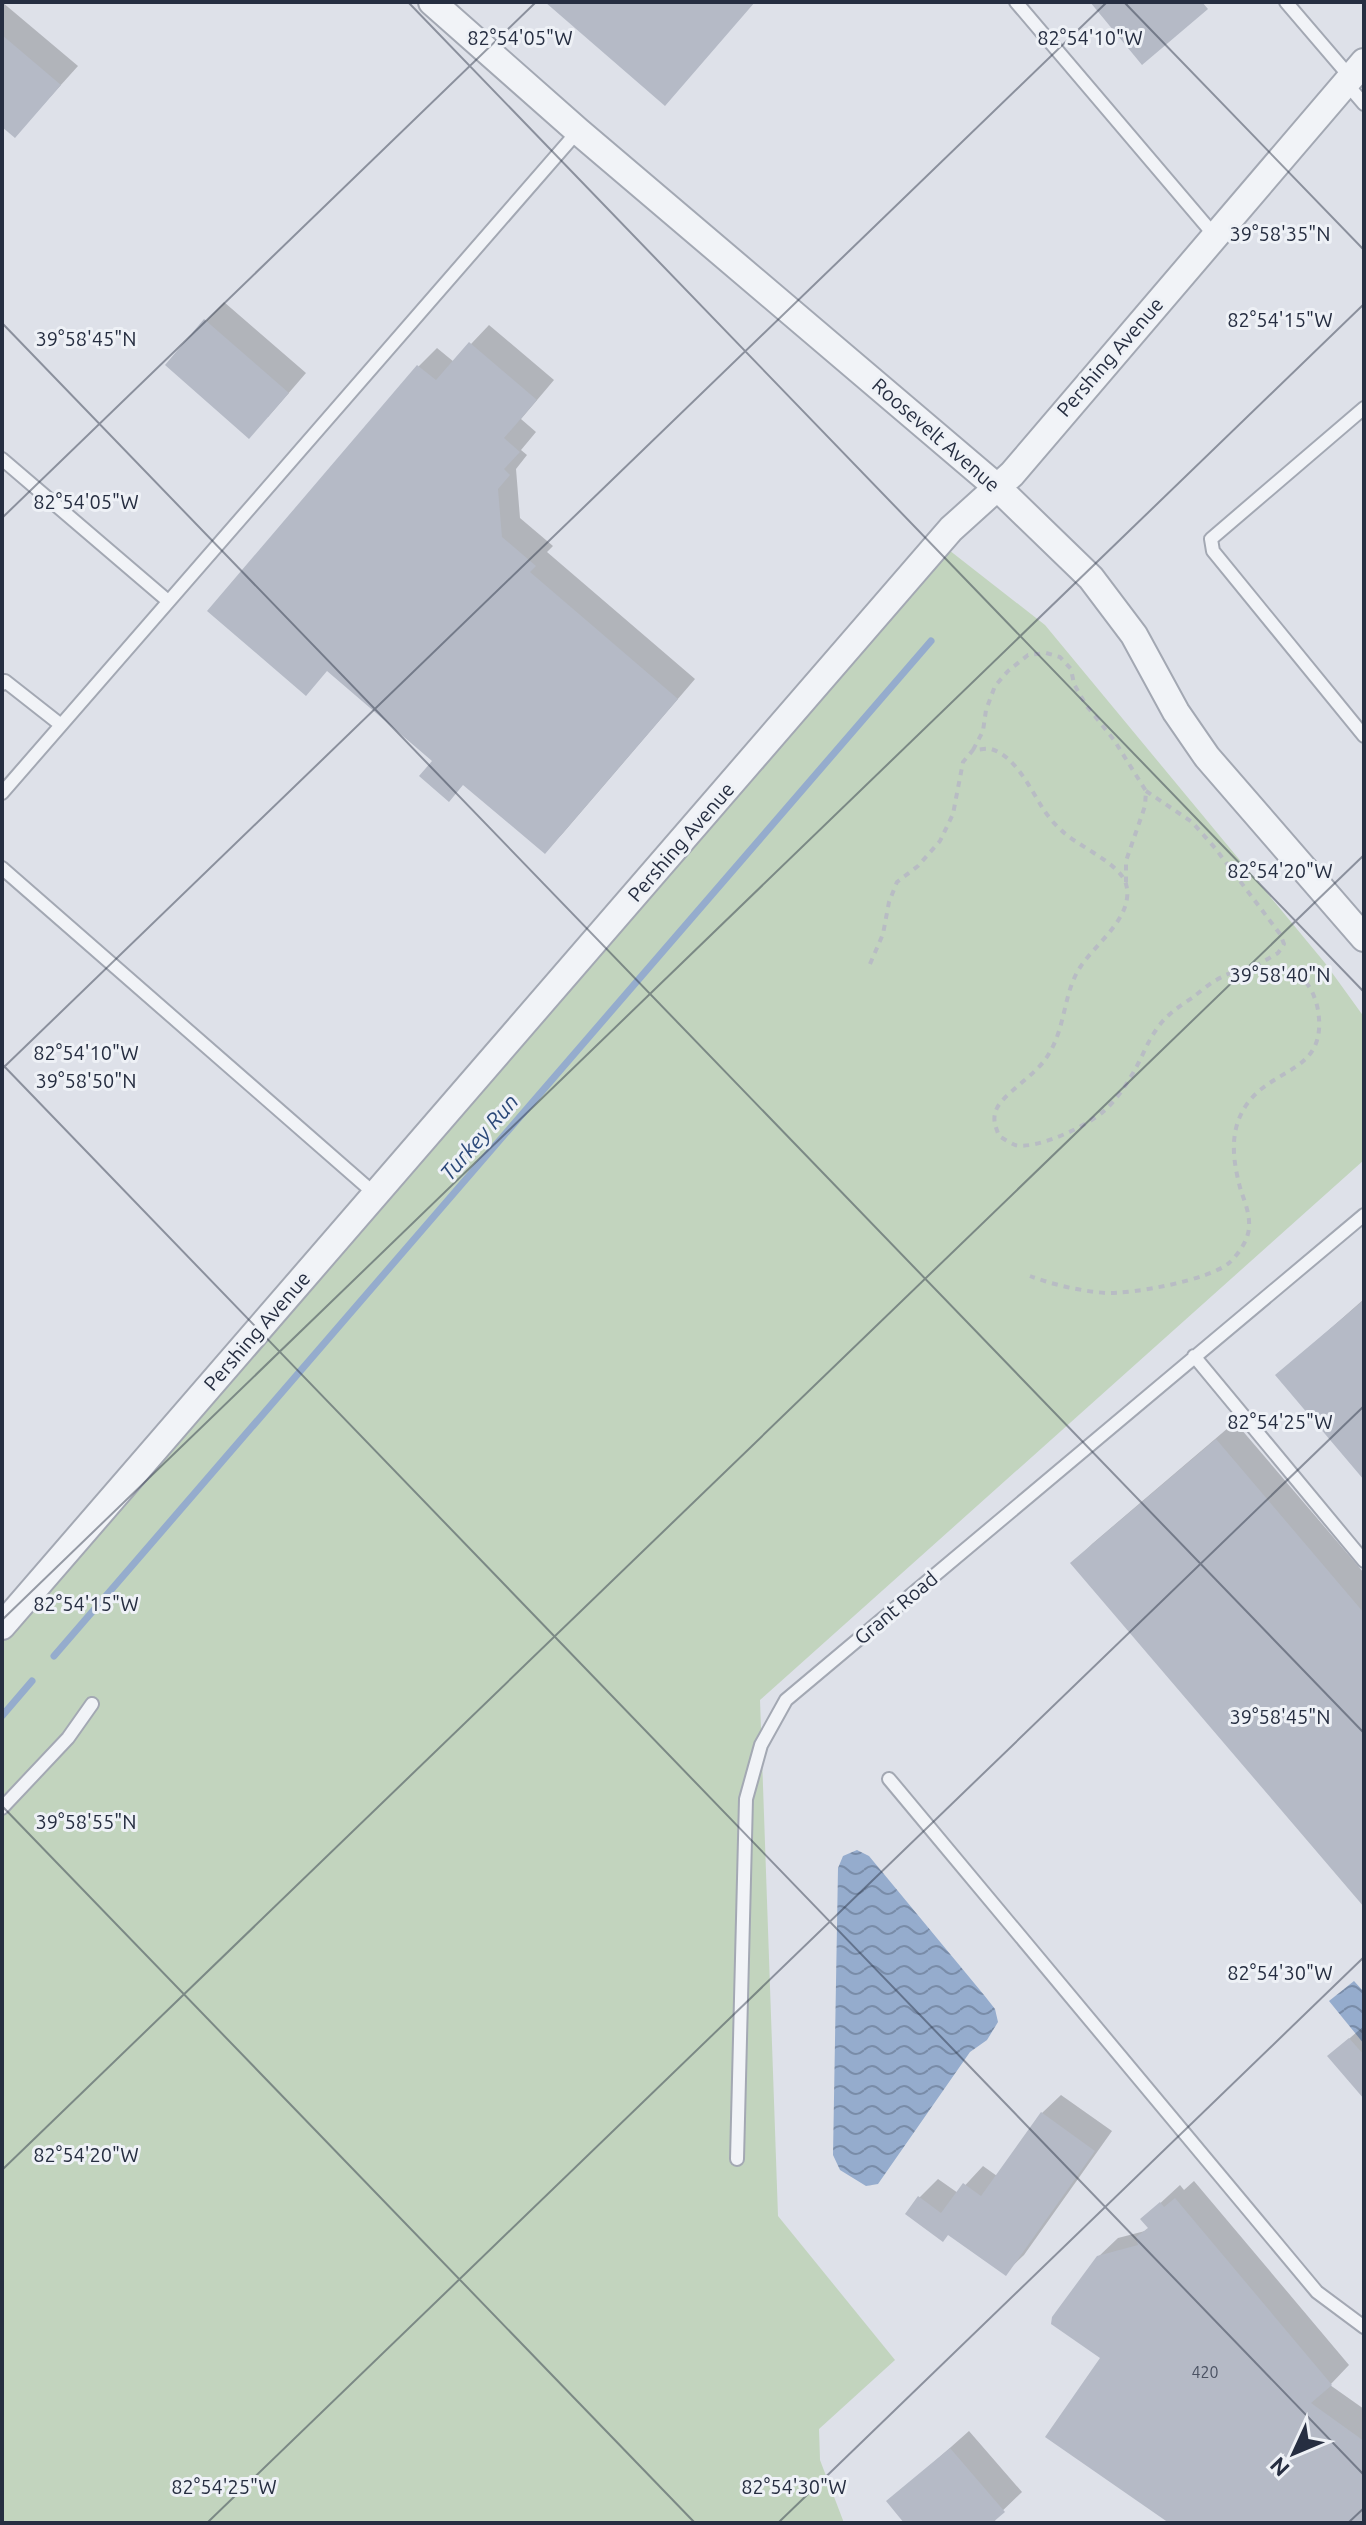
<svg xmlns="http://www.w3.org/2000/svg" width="1366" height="2525" font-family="Ubuntu,sans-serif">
	<defs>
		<pattern id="water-waves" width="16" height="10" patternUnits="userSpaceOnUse" patternTransform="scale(2)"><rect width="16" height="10" fill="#95accd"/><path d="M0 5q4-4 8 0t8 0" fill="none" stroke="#798ca8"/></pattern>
	</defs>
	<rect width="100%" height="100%" fill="#dee1e9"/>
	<!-- green -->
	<path fill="#c2d4be" d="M940,543L1045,625L1325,963L1364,1017V1160L760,1700L778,2216L895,2360L819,2429L820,2460L844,2523H2V1626Z"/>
	<!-- water -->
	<path fill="url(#water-waves)" d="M857,1850L869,1856L984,1995L995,2009L998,2022L987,2040L970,2052L878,2184L866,2186L840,2170L833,2155L838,1868L843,1856Z
		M1354,1981L1364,1992V2044L1329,2001Z"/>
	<!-- shadow -->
	<path fill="#0003" d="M2,2L78,66L15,136L2,124Z
		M224,302L306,373L268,417L206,321Z
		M489,325L554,380L521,419L536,432L521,450L527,455L516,469L520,518L553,546L547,552L695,679L563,833L545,852L328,669L210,611L419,366L437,348L454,362Z
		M1364,1299V1477L1278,1375Z
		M1235,1422L1364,1573V1904L1073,1563L1092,1544Z
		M1364,2026V2096L1344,2043Z
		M1061,2095L1112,2131L1024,2255L1005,2273L919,2198L938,2179L958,2193L983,2166L997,2176L1042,2113Z
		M1194,2181L1349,2365L1330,2385L1364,2409V2523H1172L1102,2358L1098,2257L1118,2238L1145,2231L1150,2227L1143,2219L1180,2185L1184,2190Z
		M969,2431L1022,2492L994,2519L997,2523H907L889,2502Z"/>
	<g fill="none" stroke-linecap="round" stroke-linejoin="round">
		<!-- stream -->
		<path stroke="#95accd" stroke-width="7" d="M54,1656L931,641
			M2,1716L32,1681"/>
	</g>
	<!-- building -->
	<path fill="#b5bac6" d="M545,2H755L665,106Z
		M1090,2H1202L1208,9L1142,65Z
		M2,35L61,85L15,138L2,127Z
		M204,319L289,393L249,439L165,365Z
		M469,342L537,400L504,438L520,452L504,469L510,475L498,489L502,537L536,566L530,572L678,699L545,854L463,785L449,802L419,776L432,761L327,671L306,696L207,611L417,365L436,380Z
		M1364,1300V1480L1275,1375Z
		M1216,1439L1364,1613V1907L1070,1563Z
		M1349,2038L1364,2055V2099L1327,2056Z
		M1041,2112L1095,2151L1006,2276L948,2235L943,2242L905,2214L918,2196L941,2213L963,2183L981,2196Z
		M1175,2198L1332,2385L1311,2403L1364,2441V2523H1169L1045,2437L1100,2358L1051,2324L1052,2317L1097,2256L1138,2245L1136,2237L1148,2228L1140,2219L1160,2202L1164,2207Z
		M950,2448L1005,2512L992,2523H904L886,2501Z"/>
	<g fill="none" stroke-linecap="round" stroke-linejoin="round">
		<!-- lane casing -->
		<g stroke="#a3a8b3" stroke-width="16">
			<path id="lane" d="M1016,2L1215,236
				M1286,2L1351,78
				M1346,83L1364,104
				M1364,408L1211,539L1213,551L1364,736
				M2,459L168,601
				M2,684L5,681L61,725
				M2,793L578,131
				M2,868L375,1194
				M1194,1356L1364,1561
				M889,1779L1317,2292L1364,2327
				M2,1808L68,1738L92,1704
				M737,2159L746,1799L761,1745L786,1700L1364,1215"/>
		</g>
		<!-- street casing -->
		<g stroke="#a3a8b3" stroke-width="30">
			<path id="street" d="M432,2L578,131L998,488L1091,578L1134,635L1176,712L1207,757L1364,938
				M2,1626L951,529L1012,474L1364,62"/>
		</g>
		<!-- path -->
		<path stroke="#b8bcc4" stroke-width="4" stroke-dasharray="6 6" stroke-linecap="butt" d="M973,750L983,731L986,710L995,686L1008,671L1028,655L1046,653L1060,657L1071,669L1074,684L1086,705L1114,740L1146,791L1145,806L1126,861V882
			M1146,791L1192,822L1215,848L1280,934L1284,944L1278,953L1252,968
			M870,964L883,934L889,902L897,882L918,866L940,841L953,814L963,762L973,750C978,750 986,748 991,749C1015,756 1030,788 1042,807C1047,815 1054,824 1061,830C1077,846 1120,863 1126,884C1135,916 1096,943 1081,966C1062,993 1067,1031 1044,1061C1033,1076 1003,1095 997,1108C992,1119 995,1125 999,1136C1004,1139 1010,1143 1015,1145C1037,1150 1087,1126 1104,1111C1114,1102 1123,1090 1130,1078C1140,1063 1146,1044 1156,1030C1165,1016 1178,1007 1192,998C1201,991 1211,982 1222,977C1245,964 1281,963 1302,979C1311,985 1316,1000 1318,1010C1328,1073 1274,1066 1247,1104C1228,1131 1233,1162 1241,1191C1245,1202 1250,1215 1249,1227C1249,1239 1238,1255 1229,1263C1209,1280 1133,1294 1106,1293C1080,1291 1054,1285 1030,1276"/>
		<!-- lane -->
		<use href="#lane" stroke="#f1f3f7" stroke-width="12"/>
		<!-- street -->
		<use href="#street" stroke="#f1f3f7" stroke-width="26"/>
	</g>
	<!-- ticks -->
	<path fill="none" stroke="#262e41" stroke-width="2" stroke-opacity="0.45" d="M408,2L1364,992M1124,2L1364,250M2,323L1364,1733M2,518L536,2M2,1064L1364,2475M2,1069L1107,2M2,1620L1364,304M2,1806L695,2523M2,2170L1364,855M207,2523L1364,1406M778,2523L1364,1957M1348,2523L1364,2508"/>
	<g text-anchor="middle" stroke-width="6" stroke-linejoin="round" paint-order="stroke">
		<!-- number labels -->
		<g font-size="16" fill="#4a5162">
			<text x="1205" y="2378">420</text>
		</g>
		<!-- street labels -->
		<g font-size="20" fill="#262e41" stroke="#eef1f6">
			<text transform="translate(1110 357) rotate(-49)" y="7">Pershing Avenue</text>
			<text transform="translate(936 435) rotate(41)" y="7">Roosevelt Avenue</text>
			<text transform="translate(681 842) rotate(-49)" y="7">Pershing Avenue</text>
			<text transform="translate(257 1331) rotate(-49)" y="7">Pershing Avenue</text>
			<text transform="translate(896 1608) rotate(-40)" y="7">Grant Road</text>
		</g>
		<!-- water labels -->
		<g font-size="22" font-style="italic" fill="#2c4979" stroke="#eef1f6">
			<text transform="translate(479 1137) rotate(-49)" y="8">Turkey Run</text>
		</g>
	</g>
	<g font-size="20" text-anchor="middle" fill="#262e41" stroke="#eef1f6" stroke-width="6" stroke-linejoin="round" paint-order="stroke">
		<text x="520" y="45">82°54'05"W</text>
		<text x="1090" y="45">82°54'10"W</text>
		<text x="1280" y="241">39°58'35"N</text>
		<text x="1280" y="327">82°54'15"W</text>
		<text x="86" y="346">39°58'45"N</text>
		<text x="86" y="509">82°54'05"W</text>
		<text x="1280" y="878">82°54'20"W</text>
		<text x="1280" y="982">39°58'40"N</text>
		<text x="86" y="1060">82°54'10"W</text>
		<text x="86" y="1088">39°58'50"N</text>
		<text x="1280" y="1429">82°54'25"W</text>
		<text x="86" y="1611">82°54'15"W</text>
		<text x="1280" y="1724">39°58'45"N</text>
		<text x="86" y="1829">39°58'55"N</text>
		<text x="1280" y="1980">82°54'30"W</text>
		<text x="86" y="2162">82°54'20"W</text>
		<text x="224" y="2494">82°54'25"W</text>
		<text x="794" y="2494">82°54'30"W</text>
	</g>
	<!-- border -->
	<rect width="1366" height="2525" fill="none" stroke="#262e41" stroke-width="8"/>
	<!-- north arrow -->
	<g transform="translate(1294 2453) rotate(226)" stroke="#eef1f6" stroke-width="6" paint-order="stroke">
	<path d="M0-6L14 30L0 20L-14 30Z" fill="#262e41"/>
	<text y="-12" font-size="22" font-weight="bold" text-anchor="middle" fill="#262e41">N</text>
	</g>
</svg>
